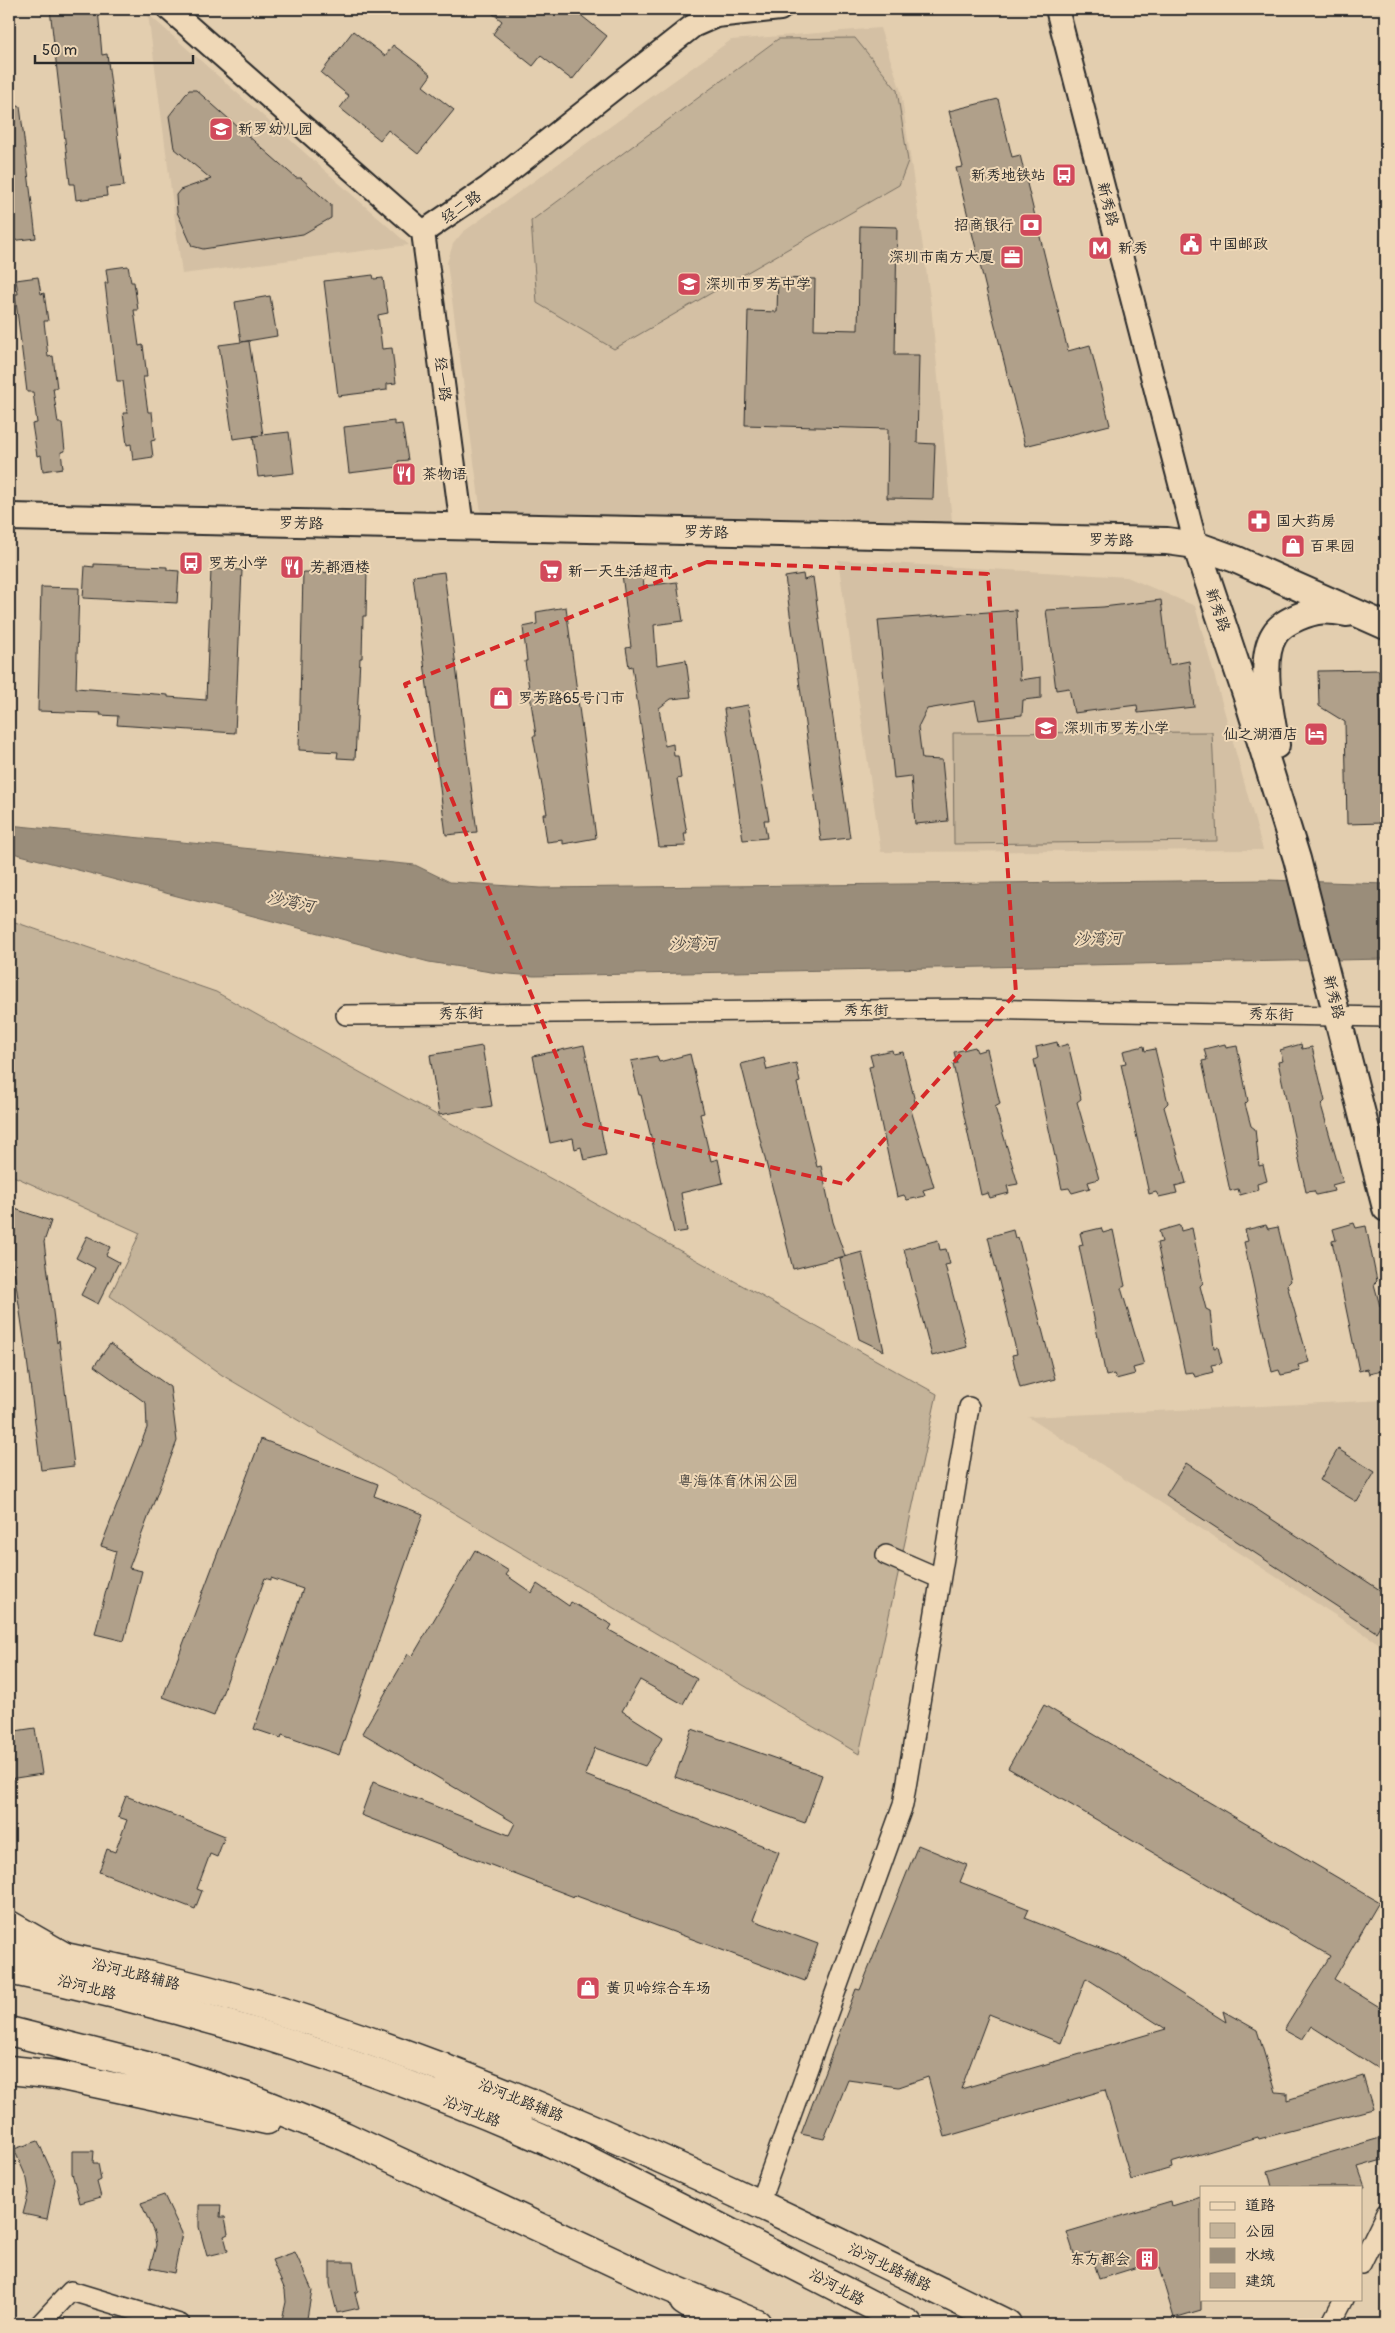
<svg xmlns="http://www.w3.org/2000/svg" width="1395" height="2333" font-family="Pangolin,'LXGW WenKai TC',sans-serif">
	<rect width="100%" height="100%" fill="#e3ceaf"/>
	<filter id="ink" filterUnits="userSpaceOnUse"><feTurbulence type="fractalNoise" baseFrequency=".02" numOctaves="2"/><feDisplacementMap in="SourceGraphic" scale="10" xChannelSelector="R" yChannelSelector="G"/><feConvolveMatrix kernelMatrix="1 2 1 2 8 2 1 2 1" color-interpolation-filters="sRGB"/></filter>
	<g filter="url(#ink)">
		<!-- built -->
		<path fill="#d4c0a4" d="M148,14L409,245L182,274Z
			M880,28L901,91L931,305L952,521L481,513L447,263L453,244L463,232L731,40Z
			M838,560L1127,577L1195,606L1263,850L881,852Z
			M1386,1400V1648L1028,1417Z"/>
		<!-- green -->
		<path fill="#c4b399" stroke="#786f62" d="M855,38L897,90L908,161L899,185L614,349L537,303L531,221L778,39Z
			M1212,732L1217,841L954,844L953,733Z
			M9,920L216,992L937,1394L859,1754L222,1375L110,1296L140,1233L9,1174Z"/>
		<!-- water -->
		<path fill="#9a8d7a" stroke="#6e665a" d="M9,825L415,865L450,882L540,888L1268,880L1386,884V959L534,976L497,973L429,962L9,852Z"/>
		<!-- building -->
		<path fill="#b0a08a" stroke="#2b2b2b" fill-rule="evenodd" d="M50,9H98L102,55L107,54L124,186L106,188L107,196L76,200L74,184H70Z
			M487,9H573L607,36L572,80L541,56L533,66L493,34L502,21Z
			M353,31L385,56L393,45L417,63L431,75L423,86L454,110L418,154L388,130L380,140L340,108L349,96L321,73Z
			M189,90H196L296,178H301L331,205V218L303,234L203,249L192,246L177,212L176,195L180,190L211,179L174,148L169,116Z
			M998,99L1012,157L1020,155L1068,351L1090,345L1110,425L1025,446L956,168L963,167L949,111Z
			M20,106L36,238L10,241L9,107Z
			M860,226L897,227L895,355H919L917,443L935,444L933,499L887,498L888,429L745,425L748,311L777,312L778,278L815,279L814,329L858,330Z
			M128,266L131,282H134L138,310H134L139,346L143,345L147,377H143L148,412H152L155,440L151,441L153,457L133,460L131,444L127,445L123,413H127L123,381H117L105,283H108L106,269Z
			M373,275L374,279L383,278L388,313L378,315L382,349L392,348L396,383L387,384V390L338,396L324,281Z
			M38,277L41,294L44,293L48,321H44L48,357L53,356L57,388H53L58,423H62L65,451L61,452L63,468L43,471L41,455L37,456L32,424L37,423L33,392H27L15,294H18L16,280Z
			M270,296L277,336L241,342L235,302Z
			M249,341L263,435L233,439L219,345Z
			M394,421V425L402,424L408,460L398,461L399,467L349,473L344,427Z
			M289,432L294,473L258,477L253,436Z
			M94,564L167,567V570L179,571L177,603L83,598L85,566L94,567Z
			M211,569L242,570L235,733L117,725L118,716L100,715L101,713L38,711L41,587L79,588L76,688L168,695V697L206,700Z
			M343,570H367L366,616H363L362,658H360L355,759L337,758L338,752L299,750L303,572L343,573Z
			M642,571L644,586L677,582L683,621L654,625L657,665L686,660L691,697L671,699L659,708L665,746L673,744L674,756H678L681,778L677,779L687,833H684L686,846L659,847L632,666L629,667L626,648L631,647L622,574Z
			M444,572L477,832L446,835L413,576Z
			M803,574L804,580L813,577L850,838L821,841L785,577Z
			M1161,600L1169,665L1189,661L1194,707L1138,713L1137,705L1074,713L1069,688L1056,690L1046,610L1103,607Z
			M566,607L596,838L563,844V840L547,842L543,814H547L533,736H536L525,661H527L523,627L537,624L536,612Z
			M1016,610L1020,680L1041,677V698L1023,700L1022,715L979,720L975,701L927,709L918,727L922,759L942,760L948,821L915,824L911,776L894,778L878,620Z
			M1379,670L1382,823L1347,824L1345,722L1319,706L1318,671Z
			M748,705L769,820H764L767,838L743,840L724,709Z
			M1057,1042L1058,1047L1068,1044L1081,1099L1077,1102L1099,1179L1088,1182L1090,1188L1072,1193L1069,1188L1062,1189L1034,1060L1038,1058L1036,1047Z
			M1225,1044L1226,1048L1237,1046L1248,1101L1245,1104L1251,1126L1255,1129L1259,1166L1263,1165L1267,1181L1257,1184L1258,1190L1240,1195L1238,1189L1230,1191L1202,1061L1207,1060L1204,1049Z
			M1301,1044L1302,1049L1312,1047L1325,1101L1321,1105L1343,1182L1332,1185L1334,1191L1316,1195L1314,1191L1306,1192L1278,1062L1283,1061L1280,1050Z
			M584,1045L606,1155L584,1160L581,1147L575,1149L573,1138L550,1143L533,1056Z
			M482,1046L492,1106L439,1115L430,1055Z
			M1144,1046L1145,1051L1155,1049L1168,1103L1164,1107L1186,1183L1175,1186L1177,1193L1159,1197L1156,1192L1149,1194L1121,1064L1126,1063L1123,1051Z
			M975,1047L977,1052L987,1049L1000,1104L995,1107L1018,1184L1007,1186L1009,1193L990,1198L988,1193L981,1195L953,1064L957,1063L954,1052Z
			M892,1050L893,1054L903,1052L916,1106L911,1110L934,1187L923,1190L925,1196L907,1200L904,1195L897,1197L869,1067L873,1066L870,1055Z
			M690,1054L704,1113L700,1114L711,1161L718,1159L723,1183L681,1193L687,1231L674,1233L641,1095H639L631,1061L657,1056L659,1062Z
			M764,1058L767,1070L796,1063L800,1082L797,1083L817,1167L821,1166L833,1222L845,1256L793,1269L741,1064Z
			M9,1207L51,1221L44,1242L57,1343L59,1340L74,1466L41,1470L26,1352L9,1237Z
			M1354,1223L1356,1228L1366,1226L1377,1281L1374,1284L1380,1306L1384,1309L1386,1316V1370L1369,1374L1367,1369L1359,1371L1332,1241L1336,1240L1333,1229Z
			M1180,1225L1181,1231L1192,1228L1203,1283L1200,1286L1206,1309L1210,1311L1214,1348L1218,1347L1222,1363L1211,1365L1213,1372L1195,1377L1193,1372L1185,1373L1157,1243L1162,1242L1159,1231Z
			M1266,1225L1268,1229L1278,1227L1291,1281L1287,1285L1309,1362L1298,1365L1300,1371L1281,1375L1279,1370L1272,1372L1244,1242L1248,1241L1245,1230Z
			M1101,1228L1103,1233L1113,1230L1125,1286L1121,1288L1144,1365L1133,1368L1135,1374L1116,1379L1114,1374L1106,1376L1079,1246L1083,1245L1080,1233Z
			M1013,1230L1015,1238L1018,1237L1055,1379L1020,1388L1012,1355L1017,1354L988,1237Z
			M87,1236L110,1247L106,1255L119,1262L98,1304L81,1295L95,1268L76,1258Z
			M938,1240L940,1250L946,1249L950,1264L945,1265L967,1347L932,1356L904,1249Z
			M862,1252L884,1351L859,1339L840,1258Z
			M110,1344L170,1387L177,1441L129,1568L142,1571L124,1641L95,1634L116,1551L101,1546L147,1428L146,1403L94,1366Z
			M261,1439L378,1484L374,1496L423,1514L339,1755L282,1735L281,1738L254,1729L303,1589L271,1578V1580L265,1578L214,1716L163,1697Z
			M1338,1449L1375,1472L1357,1502L1320,1480Z
			M1186,1463L1386,1594V1616L1376,1632L1166,1495Z
			M475,1550L509,1571L506,1575L532,1593L537,1584L569,1606L571,1602L612,1625L609,1630L697,1679L683,1704L640,1680L622,1711L663,1737L645,1766L595,1748L585,1775L779,1852L753,1920L818,1944L805,1981L574,1895V1897L361,1815L373,1782L509,1835L515,1823L362,1733L408,1654L412,1657Z
			M1044,1705L1379,1902L1334,1979L1386,2011V2060L1380,2070L1311,2026L1302,2040L1284,2030L1330,1956L1008,1768Z
			M35,1728L42,1774L9,1779V1732Z
			M692,1729L822,1775L805,1823L675,1777Z
			M126,1796L225,1836L217,1857L210,1854L197,1889L202,1891L195,1909L99,1872L107,1849L115,1852L127,1820L118,1817Z
			M918,1845L967,1865L960,1882L1029,1909L1025,1918L1117,1955L1118,1954L1226,2022L1223,2011L1257,2030L1276,2092L1287,2093V2100L1363,2076L1373,2109L1259,2139L1258,2137L1171,2163L1172,2168L1131,2180L1105,2090L945,2137L928,2077L899,2087L848,2080L824,2139L801,2134L856,1989L860,1990ZM1086,1978L1166,2029L961,2089L989,2014L1061,2043Z
			M1380,2138L1386,2159L1358,2167L1365,2187H1272L1268,2171Z
			M38,2141L55,2179L47,2219L23,2214L29,2191L27,2179L14,2149Z
			M72,2151H94L93,2163H98L101,2180L97,2182L101,2197L80,2203L72,2173Z
			M164,2195L182,2233L174,2273L150,2268L156,2245L154,2233L141,2203Z
			M1201,2197V2310L1174,2318L1157,2261L1099,2279L1091,2252L1075,2257L1067,2232L1171,2201L1172,2206Z
			M199,2205H221L220,2217H225L228,2234L224,2236L228,2251L207,2256L199,2227Z
			M295,2252L312,2290L306,2324H281L286,2302L285,2290L272,2260Z
			M330,2262H353L358,2291L355,2293L359,2308L337,2313L330,2284Z"/>
		<g fill="none" stroke-linecap="round" stroke-linejoin="round">
			<!-- minor casing -->
			<g stroke="#2b2b2b" stroke-width="22">
				<path id="minor" d="M346,1015L974,1009L1386,1017
					M886,1555L939,1578
					M759,2204L903,1805L969,1407
					M1361,2264L1386,2213
					M40,2324L71,2291L180,2324
					M1331,2324L1344,2299"/>
			</g>
			<!-- tertiary casing -->
			<g stroke="#2b2b2b" stroke-width="26">
				<path id="tertiary" d="M169,9L423,232
					M1057,9L1196,545
					M423,232L489,187L693,26L716,16L780,9
					M423,232L462,527"/>
			</g>
			<!-- secondary casing -->
			<g stroke="#2b2b2b" stroke-width="30">
				<path id="secondary" d="M9,517L1167,541L1196,545L1235,559L1386,626
					M1196,545L1248,700L1297,859L1386,1208
					M1276,745C1271,716 1258,661 1274,635C1279,626 1289,621 1298,617C1317,609 1327,609 1347,613"/>
			</g>
			<!-- primary casing -->
			<g stroke="#2b2b2b" stroke-width="31">
				<path id="primary" d="M9,1945C93,1963 178,1980 260,2005C520,2084 764,2205 1007,2324
					M684,2301L719,2324"/>
			</g>
			<!-- trunk casing -->
			<g stroke="#2b2b2b" stroke-width="31">
				<path id="trunk" d="M9,1925L63,1956
					M9,1970C190,2007 368,2063 538,2137C578,2154 617,2176 656,2195C740,2238 824,2280 908,2324
					M9,2031L170,2072L244,2096L344,2136L656,2282L757,2324
					M442,2067L518,2116
					M9,2070L58,2075L267,2120"/>
			</g>
			<!-- minor -->
			<use href="#minor" stroke="#efd8b7" stroke-width="19"/>
			<!-- tertiary -->
			<use href="#tertiary" stroke="#efd8b7" stroke-width="22"/>
			<!-- secondary -->
			<use href="#secondary" stroke="#efd8b7" stroke-width="26"/>
			<!-- primary -->
			<use href="#primary" stroke="#efd8b7" stroke-width="28"/>
			<!-- trunk -->
			<use href="#trunk" stroke="#efd8b7" stroke-width="28"/>
		</g>
	</g>
	<!-- marked area -->
	<path fill="none" stroke="#d62828" stroke-width="4" stroke-dasharray="10 6" stroke-linejoin="round" d="M707,562L988,574L1016,993L844,1184L584,1124L405,684Z"/>
	<!-- icons -->
	<defs>
		<g id="school-square" transform="scale(1.25)"><rect x="-9" y="-9" width="18" height="18" rx="4" fill="#d1495b" stroke="#efd8b7"/><path d="M0-5L7-2L0 1L-7-2ZM-4 1L0 2.5L4 1V4Q0 6-4 4Z" fill="#fff"/></g>
		<g id="bus-square" transform="scale(1.25)"><rect x="-9" y="-9" width="18" height="18" rx="4" fill="#d1495b" stroke="#efd8b7"/><path d="M-5-6H5V4H4V6H2V4H-2V6H-4V4H-5ZM-3.5-4V0h7V-4ZM-3.5 1.2v1.5H-2V1.2ZM2 1.2v1.5H3.5V1.2Z" fill="#fff"/></g>
		<g id="bank-square" transform="scale(1.25)"><rect x="-9" y="-9" width="18" height="18" rx="4" fill="#d1495b" stroke="#efd8b7"/><path d="M-6-4H6V4H-6ZM0-2.3a2.3 2.3 0 1 0 0 4.6a2.3 2.3 0 1 0 0-4.6Z" fill="#fff"/></g>
		<g id="civic-square" transform="scale(1.25)"><rect x="-9" y="-9" width="18" height="18" rx="4" fill="#d1495b" stroke="#efd8b7"/><path d="M-.6-6.5H3V-4.5H.6V-3L4-1V1h2V6H-6V1h2V-1L-.6-3ZM-1.2 2.5V6h2.4V2.5Z" fill="#fff"/></g>
		<g id="metro-square" transform="scale(1.25)"><rect x="-9" y="-9" width="18" height="18" rx="4" fill="#d1495b" stroke="#efd8b7"/><path d="M-5.5 5V-5H-3L0 0L3-5H5.5V5H3V-.5L0 4L-3-.5V5Z" fill="#fff"/></g>
		<g id="office-square" transform="scale(1.25)"><rect x="-9" y="-9" width="18" height="18" rx="4" fill="#d1495b" stroke="#efd8b7"/><path d="M-6-3h4V-5.5h4V-3h4V5H-6ZM-1-4.5V-3h2v-1.5ZM-6 0V1H6V0Z" fill="#fff"/></g>
		<g id="restaurant-square" transform="scale(1.25)"><rect x="-9" y="-9" width="18" height="18" rx="4" fill="#d1495b" stroke="#efd8b7"/><path d="M-5-6h1v4h1v-4h1v4h1v-4h1v5L-1.5 .5V6h-2V.5L-5-1ZM5-6V6H3V1.5H1.5Q1.5-4 5-6Z" fill="#fff"/></g>
		<g id="pharmacy-square" transform="scale(1.25)"><rect x="-9" y="-9" width="18" height="18" rx="4" fill="#d1495b" stroke="#efd8b7"/><path d="M-2-6h4v4h4v4h-4v4h-4v-4h-4v-4h4Z" fill="#fff"/></g>
		<g id="shop-square" transform="scale(1.25)"><rect x="-9" y="-9" width="18" height="18" rx="4" fill="#d1495b" stroke="#efd8b7"/><path d="M-5-2.5h2.3a2.7 3.5 0 0 1 5.4 0H5L5.5 6h-11ZM-1.5-2.5h3a1.5 2.3 0 0 0-3 0Z" fill="#fff"/></g>
		<g id="supermarket-square" transform="scale(1.25)"><rect x="-9" y="-9" width="18" height="18" rx="4" fill="#d1495b" stroke="#efd8b7"/><path d="M-6-5.5h2.5l.6 2H6L4.5 2H-2.5L-4.4-4H-6ZM-1.5 3.2a1.3 1.3 0 1 0 .1 0ZM3 3.2a1.3 1.3 0 1 0 .1 0Z" fill="#fff"/></g>
		<g id="hotel-square" transform="scale(1.25)"><rect x="-9" y="-9" width="18" height="18" rx="4" fill="#d1495b" stroke="#efd8b7"/><path d="M-6-4.5h1.5V1H6V5H4.5V3h-9V5H-6ZM-4 0a1.8 1.8 0 1 1 3.6 0ZM.5 0V-2.5h3Q6-2.5 6 0Z" fill="#fff"/></g>
		<g id="building-square" transform="scale(1.25)"><rect x="-9" y="-9" width="18" height="18" rx="4" fill="#d1495b" stroke="#efd8b7"/><path d="M-4-6H4V6H1V3H-1V6H-4ZM-2.5-4.3h1.7v1.8h-1.7ZM.8-4.3h1.7v1.8H.8ZM-2.5-1h1.7V.8h-1.7ZM.8-1h1.7V.8H.8Z" fill="#fff"/></g>
	</defs>
	<g fill-rule="evenodd">
		<use href="#school-square" x="221" y="129"/>
		<use href="#bus-square" x="1064" y="175"/>
		<use href="#bank-square" x="1031" y="225"/>
		<use href="#civic-square" x="1191" y="244"/>
		<use href="#metro-square" x="1100" y="248"/>
		<use href="#office-square" x="1012" y="257"/>
		<use href="#school-square" x="689" y="284"/>
		<use href="#restaurant-square" x="404" y="474"/>
		<use href="#pharmacy-square" x="1259" y="521"/>
		<use href="#shop-square" x="1293" y="546"/>
		<use href="#bus-square" x="191" y="563"/>
		<use href="#restaurant-square" x="292" y="567"/>
		<use href="#supermarket-square" x="551" y="571"/>
		<use href="#shop-square" x="501" y="698"/>
		<use href="#school-square" x="1046" y="728"/>
		<use href="#hotel-square" x="1316" y="734"/>
		<use href="#shop-square" x="588" y="1988"/>
		<use href="#building-square" x="1147" y="2259"/>
	</g>
	<g text-anchor="middle" stroke-width="4" stroke-linejoin="round" paint-order="stroke">
		<!-- poi labels -->
		<g font-size="15" fill="#2b2b2b" stroke="#efd8b7" text-anchor="start">
			<text x="238" y="134">新罗幼儿园</text>
			<text x="1046" y="180" text-anchor="end">新秀地铁站</text>
			<text x="1014" y="230" text-anchor="end">招商银行</text>
			<text x="1208" y="249">中国邮政</text>
			<text x="1118" y="253">新秀</text>
			<text x="994" y="262" text-anchor="end">深圳市南方大厦</text>
			<text x="706" y="289">深圳市罗芳中学</text>
			<text x="422" y="479">茶物语</text>
			<text x="1276" y="526">国大药房</text>
			<text x="1310" y="551">百果园</text>
			<text x="208" y="568">罗芳小学</text>
			<text x="310" y="572">芳都酒楼</text>
			<text x="568" y="576">新一天生活超市</text>
			<text x="518" y="703">罗芳路65号门市</text>
			<text x="1064" y="733">深圳市罗芳小学</text>
			<text x="1298" y="739" text-anchor="end">仙之湖酒店</text>
			<text x="606" y="1993">黄贝岭综合车场</text>
			<text x="1130" y="2264" text-anchor="end">东方都会</text>
		</g>
		<!-- street labels -->
		<g font-size="15" fill="#2b2b2b" stroke="#efd8b7">
			<text transform="translate(1108 204) rotate(76)" y="5">新秀路</text>
			<text transform="translate(461 207) rotate(-35)" y="5">经二路</text>
			<text transform="translate(443 379) rotate(83)" y="5">经一路</text>
			<text transform="translate(301 523) rotate(1)" y="5">罗芳路</text>
			<text transform="translate(706 532) rotate(1)" y="5">罗芳路</text>
			<text transform="translate(1111 540) rotate(1)" y="5">罗芳路</text>
			<text transform="translate(1218 610) rotate(71)" y="5">新秀路</text>
			<text transform="translate(1334 997) rotate(76)" y="5">新秀路</text>
			<text x="866" y="1015">秀东街</text>
			<text transform="translate(461 1013) rotate(-1)" y="5">秀东街</text>
			<text transform="translate(1271 1014) rotate(1)" y="5">秀东街</text>
			<text transform="translate(136 1974) rotate(14)" y="5">沿河北路辅路</text>
			<text transform="translate(87 1987) rotate(14)" y="5">沿河北路</text>
			<text transform="translate(521 2100) rotate(22)" y="5">沿河北路辅路</text>
			<text transform="translate(472 2111) rotate(22)" y="5">沿河北路</text>
			<text transform="translate(890 2267) rotate(26)" y="5">沿河北路辅路</text>
			<text transform="translate(837 2287) rotate(28)" y="5">沿河北路</text>
		</g>
		<!-- park labels -->
		<g font-size="15" fill="#4a4641" stroke="#efd8b7">
			<text x="738" y="1486">粤海体育休闲公园</text>
		</g>
		<!-- water labels -->
		<g font-size="16" font-style="italic" fill="#4c4843" stroke="#efd8b7">
			<text transform="translate(291 901) rotate(12)" y="6">沙湾河</text>
			<text transform="translate(1098 938) rotate(-1)" y="6">沙湾河</text>
			<text transform="translate(693 943) rotate(-1)" y="6">沙湾河</text>
		</g>
	</g>
	<!-- margin -->
	<rect width="1395" height="2333" fill="none" stroke="#efd8b7" stroke-width="30"/>
	<rect x="15" y="15" width="1365" height="2303" fill="none" stroke="#2b2b2b" stroke-width="2" filter="url(#ink)"/>
	<!-- legend -->
	<rect x="1200" y="2186" width="162" height="115" fill="#efd8b7" stroke="#a1937f"/>
	<rect x="1210" y="2202" width="25" height="8" fill="#efd8b7" stroke="#a1937f"/>
	<text x="1245" y="2210" font-size="15" fill="#2b2b2b">道路</text>
	<rect x="1210" y="2223" width="25" height="15" fill="#c4b399" stroke="#a1937f"/>
	<text x="1245" y="2236" font-size="15" fill="#2b2b2b">公园</text>
	<rect x="1210" y="2248" width="25" height="15" fill="#9a8d7a" stroke="#a1937f"/>
	<text x="1245" y="2260" font-size="15" fill="#2b2b2b">水域</text>
	<rect x="1210" y="2273" width="25" height="15" fill="#b0a08a" stroke="#a1937f"/>
	<text x="1245" y="2286" font-size="15" fill="#2b2b2b">建筑</text>
	<!-- scale -->
	<path d="M35 55v8h158v-8" fill="none" stroke="#2b2b2b" stroke-width="2.5"/>
	<text x="42" y="55" font-size="15" fill="#2b2b2b" stroke="#efd8b7" stroke-width="4" paint-order="stroke">50 m</text>
</svg>
